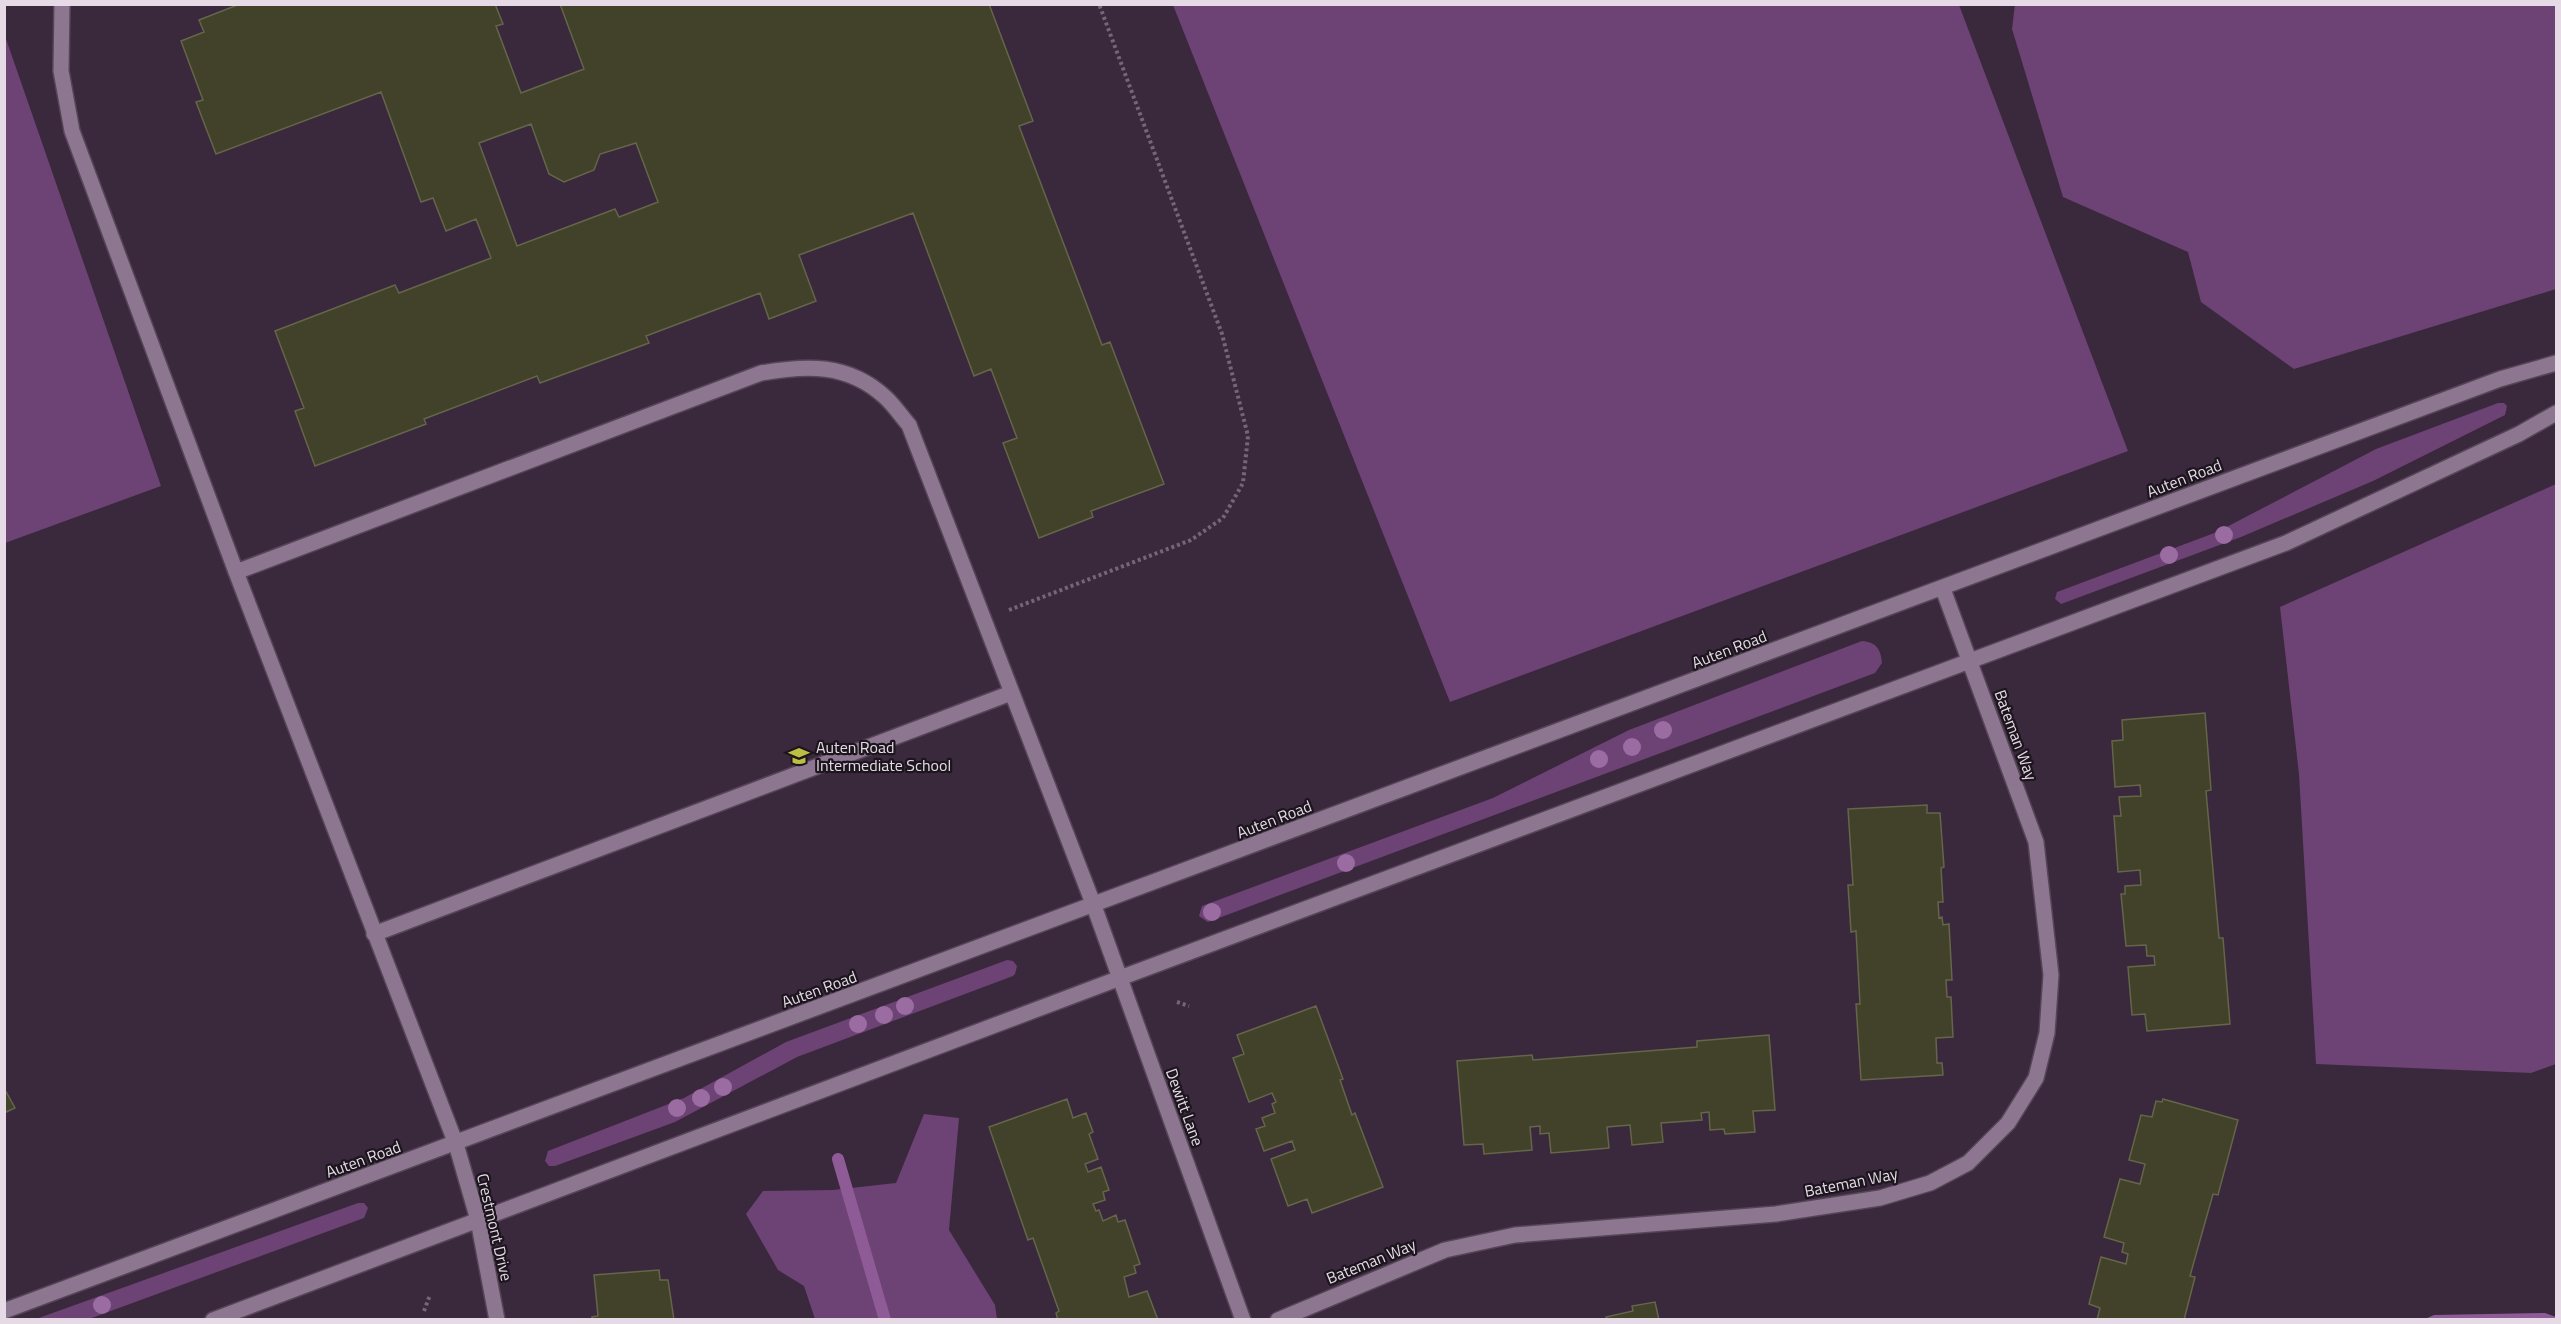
<svg xmlns="http://www.w3.org/2000/svg" width="2561" height="1324" font-family="'Titillium Web',sans-serif">
	<rect width="100%" height="100%" fill="#3a293c"/>
	<!-- green -->
	<path fill="#6d4275" d="M2015,4L2556,5V289L2294,369L2201,302L2188,252L2063,197L2012,29Z
		M1173,5H1959L2128,451L1450,702Z
		M5,36L161,486L5,543H4Z
		M2498,403H2504L2507,406L2505,415L2373,481L2241,537L2061,604L2055,599L2057,592L2217,532L2376,449Z
		M2556,484V1064L2531,1073L2316,1064L2299,774L2280,607Z
		M1862,641C1876,642 1881,649 1882,663L1875,673L1208,922L1199,916L1202,906L1493,798L1629,730Z
		M1007,960L1013,961L1017,966L1015,974L1013,976L797,1057L675,1122L555,1166H549L545,1161L548,1151L684,1098L786,1042Z
		M924,1114L959,1118L949,1230L995,1305L997,1319H815L804,1286L778,1270L746,1214L763,1191L833,1190L896,1183Z
		M358,1203H364L368,1208L364,1218L89,1319H36Z"/>
	<!-- water -->
	<path fill="#8e5b96" d="M2545,1313L2556,1317V1319H2425L2434,1315Z"/>
	<g fill="none" stroke-linecap="round" stroke-linejoin="round">
		<!-- stream -->
		<path stroke="#8e5b96" stroke-width="12" d="M838,1159L885,1320"/>
	</g>
	<!-- building -->
	<path fill="#414229" stroke="#64654a" stroke-width="1.5" fill-rule="evenodd" d="M240,4H495L503,24L496,26L521,93L584,69L560,4H989L1033,121L1019,126L1102,345L1110,342L1164,484L1091,511L1093,517L1039,538L1003,443L1017,438L991,369L974,376L913,213L799,255L816,301L769,319L760,293L646,336L649,343L540,383L537,376L424,419L426,424L315,466L295,411L304,408L275,331L395,285L399,293L491,258L476,219L446,231L433,198L421,202L381,92L216,154L196,102L203,100L181,41L204,32L199,20ZM531,124L549,174L564,182L594,170L600,154L636,143L658,202L619,217L615,209L517,246L479,143Z
		M2205,713L2211,790L2206,791L2219,938H2223L2230,1024L2147,1031L2145,1014L2132,1015L2128,967L2155,965L2154,956H2147L2146,945L2126,946L2121,894H2125V886L2141,885L2140,870L2118,872L2114,816H2121L2119,797L2141,796L2140,785L2115,787L2112,741L2123,740L2122,720Z
		M1927,805V813H1940L1944,867L1941,868L1943,902H1938L1939,918L1942,917L1943,925L1949,924L1952,980H1946L1947,997H1951L1953,1037L1936,1038L1937,1063H1942L1943,1075L1861,1080L1856,1004H1860L1856,931L1851,932L1848,885H1853L1848,809Z
		M1316,1006L1343,1079L1340,1080L1352,1115L1355,1113L1383,1187L1312,1213L1307,1199L1288,1206L1271,1159L1295,1150L1292,1141L1264,1151L1256,1129L1265,1126L1262,1118L1275,1113L1272,1104L1276,1102L1272,1093L1249,1102L1233,1058L1244,1054L1237,1035Z
		M1769,1035L1775,1110L1753,1111L1755,1132L1725,1134L1724,1129L1710,1130L1709,1112L1701,1113L1702,1120L1661,1123L1663,1142L1632,1145L1630,1125L1607,1127L1609,1148L1551,1153L1549,1133L1540,1134V1126L1530,1127L1532,1150L1484,1154L1483,1144L1464,1145L1457,1061L1532,1055L1533,1060L1697,1047V1041Z
		M4,1088L15,1108L4,1113Z
		M1067,1099L1073,1118L1086,1113L1093,1132L1089,1134L1098,1159L1085,1164L1088,1172L1101,1167L1109,1190L1103,1192L1105,1200L1093,1204L1096,1211L1099,1210L1103,1221L1116,1215L1118,1222L1125,1220L1140,1264L1134,1266L1136,1273L1124,1277L1129,1297L1147,1291L1158,1320H1058L1056,1313L1059,1311L1033,1238L1028,1240L989,1127Z
		M2163,1099L2238,1120L2218,1195L2213,1194L2190,1276L2195,1277L2184,1320H2097L2100,1308L2089,1304L2101,1257L2126,1264L2128,1254L2122,1252L2124,1243L2104,1237L2120,1179L2140,1184L2145,1164L2129,1160L2141,1115L2152,1117L2156,1101L2162,1102Z
		M659,1270L660,1280H668L674,1320H592V1317L598,1316L594,1275Z
		M1655,1302L1659,1320H1607L1606,1317L1633,1311L1632,1306Z"/>
	<g fill="none" stroke-linecap="round" stroke-linejoin="round">
		<!-- minor casing -->
		<g stroke="#554557" stroke-width="18">
			<path id="minor" d="M62,4L61,71L72,131L236,572L456,1144L478,1220L497,1320
				M236,572L761,373C806,365 848,363 885,397C894,405 901,416 909,425L1094,906L1243,1320
				M374,934L1011,693
				M4,1311L2500,379L2556,363
				M213,1320L1120,978L2286,543L2519,434L2556,413
				M1278,1320L1445,1250L1515,1235L1776,1214L1880,1198L1930,1183L1968,1163L2008,1123L2036,1078L2047,1033L2051,975L2036,842L1943,589"/>
		</g>
		<!-- path -->
		<path stroke="#756676" stroke-width="4" stroke-dasharray="3 3" stroke-linecap="butt" d="M1009,610L1191,540L1223,518L1243,483L1248,436L1222,334L1099,4
			M1177,1002L1189,1006
			M424,1311L430,1295"/>
		<!-- minor -->
		<use href="#minor" stroke="#8d7690" stroke-width="15"/>
	</g>
	<!-- trees -->
	<g fill="#9b6ca2">
		<circle cx="2224" cy="535" r="9"/>
		<circle cx="2169" cy="555" r="9"/>
		<circle cx="1663" cy="730" r="9"/>
		<circle cx="1632" cy="747" r="9"/>
		<circle cx="1599" cy="759" r="9"/>
		<circle cx="1346" cy="863" r="9"/>
		<circle cx="1212" cy="912" r="9"/>
		<circle cx="905" cy="1006" r="9"/>
		<circle cx="884" cy="1015" r="9"/>
		<circle cx="858" cy="1024" r="9"/>
		<circle cx="723" cy="1087" r="9"/>
		<circle cx="701" cy="1098" r="9"/>
		<circle cx="677" cy="1108" r="9"/>
		<circle cx="102" cy="1305" r="9"/>
	</g>
	<!-- icons -->
	<defs>
		<g id="school-bare" transform="scale(1.62)"><path d="M0-5L7-2L0 1L-7-2ZM-4 1L0 2.5L4 1V4Q0 6-4 4Z" fill="#bdbf43" stroke="#1c151e" stroke-width="2.5" paint-order="stroke"/></g>
	</defs>
	<g fill-rule="evenodd">
		<use href="#school-bare" x="799" y="756"/>
	</g>
	<g text-anchor="middle" stroke-width="4.5" stroke-linejoin="round" paint-order="stroke">
		<!-- street labels -->
		<g font-size="16" fill="#e5dae6" stroke="#1c151e">
			<text transform="translate(2184 478) rotate(-21)" y="6">Auten Road</text>
			<text transform="translate(1729 649) rotate(-21)" y="6">Auten Road</text>
			<text transform="translate(2016 735) rotate(70)" y="6">Bateman Way</text>
			<text transform="translate(1274 819) rotate(-21)" y="6">Auten Road</text>
			<text transform="translate(819 989) rotate(-20)" y="6">Auten Road</text>
			<text transform="translate(1185 1107) rotate(70)" y="6">Dewitt Lane</text>
			<text transform="translate(363 1159) rotate(-20)" y="6">Auten Road</text>
			<text transform="translate(1851 1182) rotate(-11)" y="6">Bateman Way</text>
			<text transform="translate(495 1227) rotate(77)" y="6">Crestmont Drive</text>
			<text transform="translate(1371 1261) rotate(-22)" y="6">Bateman Way</text>
		</g>
		<!-- poi labels -->
		<g font-size="16" fill="#e5dae6" stroke="#1c151e" text-anchor="start">
			<text x="816" y="753">Auten Road<tspan x="816" dy="18">Intermediate School</tspan></text>
		</g>
	</g>
	<!-- border -->
	<rect width="2561" height="1324" fill="none" stroke="#e5dae6" stroke-width="12"/>
</svg>
